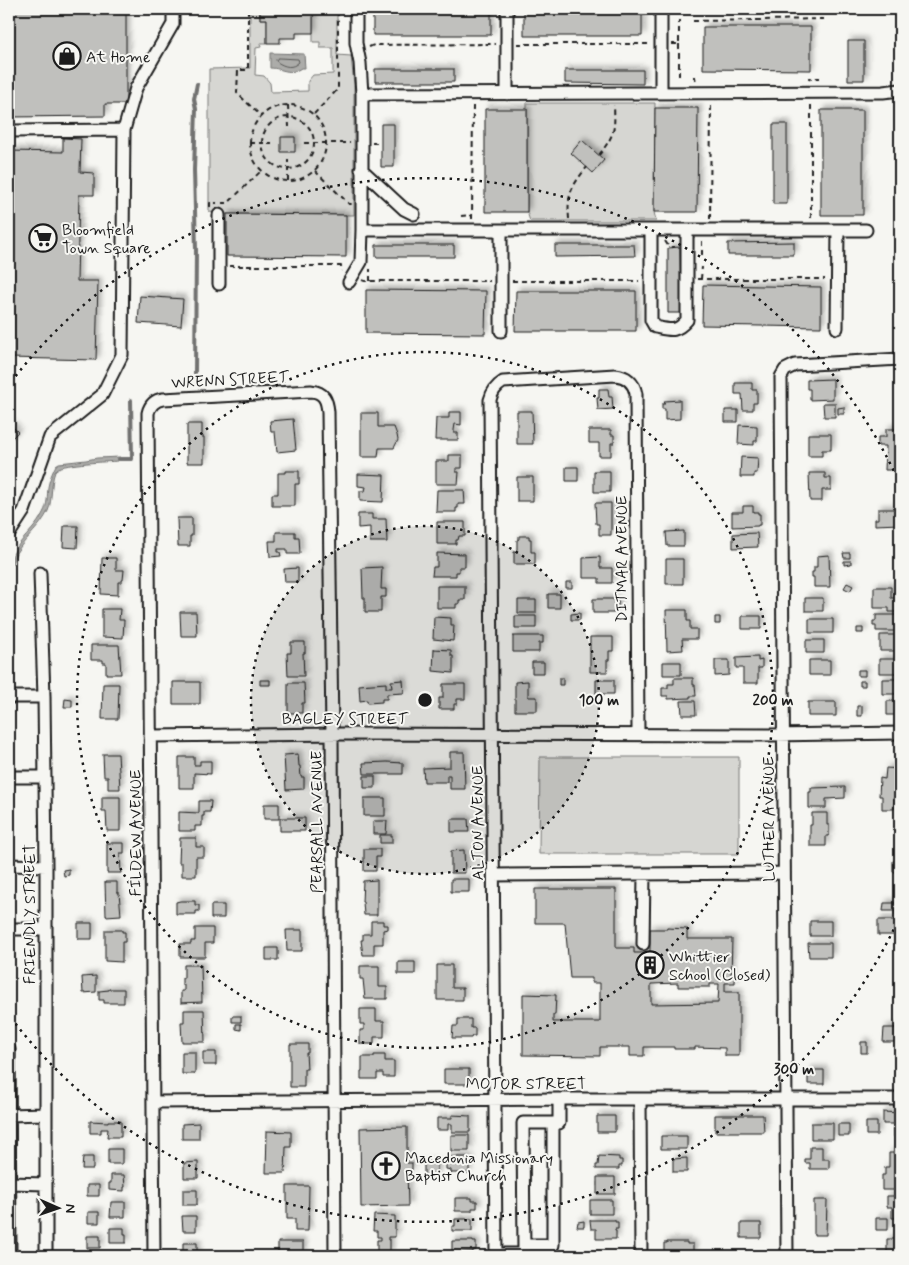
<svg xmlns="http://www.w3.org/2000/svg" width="909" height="1265" font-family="Mynerve,sans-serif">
	<defs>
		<filter id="shadow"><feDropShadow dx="3.5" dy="-3.5" stdDeviation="2.5" flood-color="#0004"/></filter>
	</defs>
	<rect width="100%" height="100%" fill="#f6f6f2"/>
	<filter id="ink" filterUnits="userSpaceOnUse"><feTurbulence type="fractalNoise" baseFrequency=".02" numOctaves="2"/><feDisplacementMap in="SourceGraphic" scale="10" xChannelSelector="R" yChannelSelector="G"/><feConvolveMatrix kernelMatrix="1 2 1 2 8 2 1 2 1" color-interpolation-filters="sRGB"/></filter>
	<g filter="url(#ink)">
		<!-- green -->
		<path fill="#d6d6d2" stroke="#797977" d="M250,9H260V19H267V43H260L261,47L256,48L255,75L264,76L270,83L271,92L308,91V81L313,75L333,74V48H320V42H313V9H337V55L351,56L354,85V215L228,214L209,212V69L250,68Z
			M527,103H655L654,212L656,221H530L527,212Z
			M540,757H739V854H539Z"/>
		<!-- water -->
		<path fill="#acaca9" stroke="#727271" d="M270,53L304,54L305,68H301C290,76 282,68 270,68Z
			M120,457L118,461C107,462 65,463 57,469C50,476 53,501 48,511C41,526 27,537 18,550C13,557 11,568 9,576C9,542 30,539 43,513C48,504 47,496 48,487C49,480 53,471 56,465L59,463L86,460L97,458Z"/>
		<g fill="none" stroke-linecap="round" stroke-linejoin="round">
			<!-- shore -->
			<path stroke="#565654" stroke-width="1" d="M279,58L298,59L299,62C292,69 285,67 277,62L276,60Z"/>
			<!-- stream -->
			<path stroke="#727271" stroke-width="4" d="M195,373L196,250L194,170L196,109L194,99L197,84
				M119,459H132L131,400"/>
		</g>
		<!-- building -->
		<path fill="#c0c0bd" stroke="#1c1c1c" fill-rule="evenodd" filter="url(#shadow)" d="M9,9H126V104H105V116L9,117Z
			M260,9H313V33H296V38H280V43H267V19H260Z
			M373,9H491V35H373Z
			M524,9H642V36H524Z
			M703,27H811V70L703,69Z
			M848,41H864V80H848Z
			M375,69H454V82H375Z
			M565,70H643V84L565,83Z
			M655,108H698L697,212H654Z
			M485,109H527V212H485Z
			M821,110H863V215H821Z
			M381,124H394V167H381Z
			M773,124H787V204H773Z
			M281,137H295V152H281Z
			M63,138L81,139L80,172L94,173V195H79L77,281H98L96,360L9,358V151L63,152Z
			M582,140L604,160L593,173L571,153Z
			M227,214L346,215V257L227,256Z
			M794,242V255H728V243Z
			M376,245H454V257H376Z
			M555,245H634L635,256L555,257Z
			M680,247L681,313H668V248Z
			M703,285L821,287V327L702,325Z
			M366,290L486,291L485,334L366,333Z
			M516,291H636V331H515Z
			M140,296L183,299L181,326L138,323Z
			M833,379V399L810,400V389H807V380Z
			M735,383H752V390H757V403H753V410H743L742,394H735Z
			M599,389H608L609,397H612L613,409L598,410L597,398H599Z
			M680,400V419L665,420V409H662V404H665L664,401Z
			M823,403H835V417H824Z
			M844,407V414H838V408Z
			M725,410H738V422H725Z
			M517,411H532L533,444H517Z
			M449,412H461V425L455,424L454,430V433H458V440H435L436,418H449Z
			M361,413H378V427H394L397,435L398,440L394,448H379L378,457H361Z
			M293,419L296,450L277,452L275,432H271L270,421Z
			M9,423L18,432L9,441Z
			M187,424H202V437H204V463H187Z
			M739,425L757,426V441H754V445L738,444Z
			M886,429H900V470H885L886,446H878V437H886Z
			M589,430H611V435H614V443H611V456H599V443H589Z
			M808,434H831V450H822V456H808Z
			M449,455H462V468H456V472H459L458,484H436V461H449Z
			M741,457L758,458L757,473H754V477H740Z
			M566,467H578V481H566Z
			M286,471H299V484H295V506H272V494H278V473H286Z
			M594,471H610V492H594Z
			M809,473H825V478H831V490H822V501H810Z
			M358,474L384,475L383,502L360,501V491H365L366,487L358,486Z
			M517,477H533V501H517Z
			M437,490H464L465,504H458V508H456V512H436Z
			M595,503H611V535H599V524H596Z
			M743,506H753V512H758V514H760V525H758V526L732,527V512H743Z
			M878,509H900V524L875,525V519H878Z
			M358,514H372V519H386L387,542H370V527L358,528Z
			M177,518H192V536H190V546H178Z
			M437,522H465V536H459L458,540H456V544H437Z
			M64,526H78L77,548L63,547Z
			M684,531V546H667L666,532Z
			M276,532H295V537H299L300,554H287V549H278V552H280L281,556L270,557L269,541H276Z
			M757,533L758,547L733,548V534Z
			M519,536H529V539H531V552H535V564H514V552H517V540L519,539Z
			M437,553L465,554V567H459V572H456V576H432L433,567H437Z
			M843,553H850V558H844Z
			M829,555L830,587H814V577H812V572H814V567H817V556Z
			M600,557V568H612V583H599V578H583V558Z
			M102,558H116V570H124L123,580H122V582H118V595L101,594Z
			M666,559H683V584H666Z
			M844,561H851V564L844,565Z
			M382,567L381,589H386V597H381V612H365V598H363L362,568Z
			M298,568V582H285L284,569Z
			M566,582H572V588H566Z
			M847,583L853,586L850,591L844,588Z
			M437,586H465V600H459V604H456V608H437Z
			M874,587H891V598H900V612H889V608H874Z
			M548,594H560V608H548Z
			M805,598H823V611H805Z
			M593,599H614V601H618V611H614V613H593Z
			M518,600H536V613H518Z
			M102,609H120L119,620H124L123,638L102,637Z
			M666,610H687V621H690V629H697V639H682L683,650L667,651Z
			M180,612H196L197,636H181Z
			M580,613V620H571V614Z
			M876,615H900V631H876V626H873V621H876Z
			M515,616H536V628H515Z
			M742,616H761V629H742Z
			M434,617L451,618V625H454L453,641L433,639Z
			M715,617H720V624H715Z
			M809,619H833V633H809Z
			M857,628H863V633H857Z
			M880,635H900V651H880Z
			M513,636H543V643H539V652H513Z
			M590,637H613V651H609V660H607V672H590Z
			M806,640H824V653H806Z
			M291,642H305V653H303L304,676H288L287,653H291Z
			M91,645H119L121,674H106V663H103V660H91Z
			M434,649L451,650V656H453V673L433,671Z
			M758,657V661L762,660V668H758V683H743V668H736V658Z
			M879,659H900V673H879Z
			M715,660H729V675L715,676Z
			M809,660H830V675H809Z
			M532,662H544V673H532Z
			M663,662H681V675H663Z
			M858,670H865V676H858Z
			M559,678H563V685H559Z
			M674,678H693V685H695L696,696H690V698L668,699V696H662V688H668V684H674Z
			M882,679H900V694H882Z
			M260,680H270V685H260Z
			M403,680L404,693L387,694V699H382V702L368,703L367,700L360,701L359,685L386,683V688H392L391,681Z
			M596,680H614V694H596Z
			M528,681V697H537V711H515V682Z
			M860,681H865V686H860Z
			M173,682H200V704H173Z
			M288,683H304L305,703H302V713H288Z
			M103,684H119L118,719H102Z
			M443,684H465V699H457V704H454V709H439V698H443Z
			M65,699L72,700V707H64Z
			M681,701H695L696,715H682Z
			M887,701H900V715H887Z
			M808,702H836V716H808Z
			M857,706H862V716H857Z
			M450,752H464L465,789H450V775H447V782H424L423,768L450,767Z
			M103,754H118L120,789H108V777H104Z
			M298,754L299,766H300L301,777H304V789L286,790L284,755Z
			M179,757H194V765H200V761H211V774L194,773V788H179Z
			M387,762L403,763V774H364L363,763Z
			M886,768L900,769V793L895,792L894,809H882V796H879L880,778L885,779Z
			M364,776H375V788H364Z
			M845,787V798L826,799V808H809V792H811V788Z
			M102,797H120V831H107L106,811H102Z
			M364,798H385V816H364Z
			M199,801H211L210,812H204V816H202V826H195V831H179V812L199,813Z
			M264,804H279V819H264Z
			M812,813H827V825H829V836H826V846H810V825H812Z
			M280,818H305V831H280Z
			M451,819H468L469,832H451Z
			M373,821H387L386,834H373Z
			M380,835H392V843H380Z
			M180,838H196V847H204V857H196V876H182V863H179Z
			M107,843H124V853H120L121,873H107Z
			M364,849H380V857H376V871H364Z
			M464,850L465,873H451V851Z
			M893,861H900V872H893Z
			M69,869V875L64,876L63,870Z
			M451,879H469V892H451Z
			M377,880V915H364L363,902H362L363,881Z
			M105,882H117V893H119L121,915L106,916Z
			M535,889H616V948H634V953H650V929H667V928L687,929V939H732L731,976H735V983H725V992H739V1056H725V1048L695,1047V1049H674V1047H644V1056H630V1047H600V1056L523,1055V994L556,995L555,1015H553V1022H600V983H592V978H570L565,923H535ZM678,983V987H710V984H719L718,1003L651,1004V984Z
			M180,901H195V905H199V911H196V914H176V902Z
			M884,903H900V916H895V911H883Z
			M211,905H224V918H211Z
			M878,920H900V935H878Z
			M371,921H383V925H388V929L383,930V944H374V955H363L361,940H363V934H371Z
			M810,921H831V936H810Z
			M78,923H92V939H78Z
			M195,928H213V943H205V957H180V944H191V941H195Z
			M105,930H122V932H125V942H122V962L105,961Z
			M286,930H302V951H287Z
			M808,943H831V957H809Z
			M266,948H278V960H266Z
			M398,962H415V974H398Z
			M184,965H201L202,1002L181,1003V991H184V985H182V978H184Z
			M437,965H452V988H463V1000H437Z
			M360,966H379V987H387V999H365L363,979H360Z
			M96,976V992L83,993L82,977Z
			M109,989H124V1003H104V1000H99V991L109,990Z
			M360,1009H376V1021H384V1037H374V1044H360V1030H364V1024H360Z
			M184,1010H204L205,1042H182L181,1022H184Z
			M232,1016H241V1022H232Z
			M458,1019H471V1028H475V1036H472L471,1038H452L453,1026H458Z
			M236,1024H241V1030L236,1029Z
			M884,1028H900V1042H883Z
			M861,1042H867V1053H861Z
			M290,1044H308V1053H306L307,1069H304V1087H290Z
			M182,1052H195V1074H182Z
			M203,1052H216V1065H203Z
			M374,1055H385V1061H394V1077H383V1073H377V1079H361V1071H362V1057H374Z
			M444,1069H469V1084H444Z
			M808,1070H824V1084H808Z
			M883,1112L900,1113V1124H883Z
			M452,1115L470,1116V1132H452V1124H448V1130H437V1118H452Z
			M715,1115H763L764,1132H715Z
			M597,1116H615V1132H597Z
			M90,1121L108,1122V1121H121V1137H107L108,1129H101V1133H90Z
			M866,1122H877V1135H866Z
			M199,1123V1139H182V1124Z
			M811,1123H833V1139H811Z
			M838,1124H849V1136H838Z
			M407,1127V1163H412V1170H407L408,1206L361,1207L360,1128Z
			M894,1128H900V1137H894Z
			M267,1131L291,1132V1147H286L285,1173H266Z
			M451,1135H469V1151H451Z
			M661,1136H687V1149H661Z
			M810,1147H822V1159H829V1169H810V1163H805V1159H810Z
			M108,1149H122V1164H108Z
			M889,1153H900V1167H897L896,1190H882V1175H885V1167H889Z
			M599,1156L619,1157V1160H622V1166H619V1169H596V1165H598Z
			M83,1157H93V1169H82Z
			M451,1157H469V1173H451V1170L446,1169V1158H451Z
			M687,1158V1172H673V1159Z
			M198,1162V1178H184V1163Z
			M424,1162H437V1175H424Z
			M111,1175H124L125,1187H124V1191L109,1190V1183H111Z
			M597,1177H615V1194H597Z
			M87,1185H99V1196H87Z
			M287,1186H309L308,1231H295V1219H287Z
			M183,1190H197V1205H183Z
			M887,1196H900V1218H892V1207H887Z
			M455,1198H472V1201H477V1208H472V1211H455Z
			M590,1200H612V1214H590Z
			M814,1200H827L826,1235H814Z
			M111,1202H125V1217H110Z
			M88,1212H99V1223H88Z
			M374,1215L395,1216V1237H388V1240H390V1253H377V1240H381V1237H377V1231H373Z
			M182,1216H196V1231H183Z
			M876,1218H888V1230H876Z
			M455,1219H472V1231H452V1226H455Z
			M590,1220H615V1222H618V1229H615V1231H616V1239H596V1229H591Z
			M584,1221V1227H577L578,1222Z
			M741,1223H761V1238H741Z
			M110,1228H124V1234H126V1243H110Z
			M87,1236H100V1248H87Z
			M887,1239H900V1254H887Z
			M452,1241H473V1242H476V1250H473V1252L454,1253V1251H452Z
			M278,1242H303V1256H277V1252H278Z
			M667,1242H687V1244H693V1255H687V1256H664V1243H667Z
			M183,1243H197V1256H183Z"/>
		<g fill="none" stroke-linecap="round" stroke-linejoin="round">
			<!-- minor casing -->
			<g stroke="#1c1c1c" stroke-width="15">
				<path id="minor" d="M356,9V43L360,63L362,94L883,92L900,90
					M507,9V94
					M661,93V9
					M362,94V230H838L837,328
					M9,131L124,130
					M361,169L404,209L414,214
					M219,215V284
					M651,230V320L655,327C670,330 676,333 687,320V230
					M838,230H866
					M349,282L361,262L362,230
					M501,331V230
					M9,534L24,511L50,437L102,395L122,355L124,130L136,88L173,24V9
					M40,573L44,697L46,866V1256
					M9,697H44
					M150,736L342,734L772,735L900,733
					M15,777H44
					M9,865L46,866
					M494,875L784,873
					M9,929H45
					M643,944L644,874
					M9,1049L10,1256
					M640,1099L641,1256
					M153,1102L559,1099H900
					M9,1115L45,1114
					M10,1183L45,1184
					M524,1245H553V1123
					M496,1254H524L523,1123H559V1099
					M154,1256L148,413C150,405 155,400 163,399L311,391C324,392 327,400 328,412L332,734L335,1256
					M496,1256L490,400C492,392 495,387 503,382L615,375C626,376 634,382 636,394L638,734
					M787,1256L781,377L785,370L795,365L900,359"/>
			</g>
			<!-- path -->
			<path stroke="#1c1c1c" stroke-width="2" stroke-dasharray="5 4" stroke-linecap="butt" d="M248,9V70H238L237,93L261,116
				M693,21L826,19
				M517,44H650
				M672,44H679V21H681
				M679,44V77H681
				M369,47L374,45L496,44
				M693,77H695L696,82
				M810,80L809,78H819
				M250 143a38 38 0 1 1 76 0a38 38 0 1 1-76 0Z
				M288,105L289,127
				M314,114L338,89V9
				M262 143a26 26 0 1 1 52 0a26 26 0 1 1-52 0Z
				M250,143H272
				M304,143H350
				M372,143H381
				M599,155C615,134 615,131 614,105
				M315,171L349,204H352
				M288,181V159
				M222,203H228L261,171
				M210,207V203H217
				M461,216L472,215
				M811,218V103
				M472,219L473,104
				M569,219C567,194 571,187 587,167
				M710,219L711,104
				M665,241L669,247H675
				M702,255V240
				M229,266H341L342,271
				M697,279H825
				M701,279L702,267
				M362,280L365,281H490
				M370,281V269
				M512,281H639"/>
			<!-- minor -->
			<use href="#minor" stroke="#f6f6f2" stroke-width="11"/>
		</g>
	</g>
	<!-- distance rings -->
	<circle cx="425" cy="700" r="174" fill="#1c1c1c" fill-opacity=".12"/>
	<g fill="none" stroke="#1c1c1c" stroke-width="2.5" stroke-dasharray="2.5 5">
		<circle cx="425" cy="700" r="174"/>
		<circle cx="425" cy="700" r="348"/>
		<path d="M900 916A522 522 0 0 1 11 1018M11 382A522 522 0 0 1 900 484"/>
	</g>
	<!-- icons -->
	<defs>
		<g id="shop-ring" transform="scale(1.4375)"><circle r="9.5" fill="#f6f6f2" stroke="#1c1c1c" stroke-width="1.5"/><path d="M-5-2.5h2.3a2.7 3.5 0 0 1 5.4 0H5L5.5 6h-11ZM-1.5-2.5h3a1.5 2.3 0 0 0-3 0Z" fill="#1c1c1c"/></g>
		<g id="supermarket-ring" transform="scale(1.4375)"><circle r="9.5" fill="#f6f6f2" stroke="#1c1c1c" stroke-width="1.5"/><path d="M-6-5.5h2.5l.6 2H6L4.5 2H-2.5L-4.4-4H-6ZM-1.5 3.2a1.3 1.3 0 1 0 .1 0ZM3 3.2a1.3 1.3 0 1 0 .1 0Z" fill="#1c1c1c"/></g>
		<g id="building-ring" transform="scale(1.4375)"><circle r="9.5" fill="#f6f6f2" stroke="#1c1c1c" stroke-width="1.5"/><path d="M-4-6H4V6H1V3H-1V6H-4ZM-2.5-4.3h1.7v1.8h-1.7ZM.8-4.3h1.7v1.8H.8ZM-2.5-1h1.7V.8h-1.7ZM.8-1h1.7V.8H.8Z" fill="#1c1c1c"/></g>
		<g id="church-ring" transform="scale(1.4375)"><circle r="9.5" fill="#f6f6f2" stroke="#1c1c1c" stroke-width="1.5"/><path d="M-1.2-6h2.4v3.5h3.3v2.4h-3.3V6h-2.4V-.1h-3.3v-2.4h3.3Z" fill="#1c1c1c"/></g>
	</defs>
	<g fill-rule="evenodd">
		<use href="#shop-ring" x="67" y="56"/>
		<use href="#supermarket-ring" x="43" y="238"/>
		<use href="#building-ring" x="650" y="965"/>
		<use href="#church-ring" x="386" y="1166"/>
	</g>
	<g text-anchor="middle" stroke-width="4" stroke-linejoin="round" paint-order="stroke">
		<!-- poi labels -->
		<g font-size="16" fill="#1c1c1c" stroke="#f6f6f2" text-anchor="start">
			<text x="86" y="62">At Home</text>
			<text x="62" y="235">Bloomfield<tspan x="62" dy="18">Town Square</tspan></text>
			<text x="669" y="962">Whittier<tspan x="669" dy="18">School (Closed)</tspan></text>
			<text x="405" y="1163">Macedonia Missionary<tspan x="405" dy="18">Baptist Church</tspan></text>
		</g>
		<!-- street labels -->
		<g font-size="16" fill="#1c1c1c" stroke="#f6f6f2">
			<text transform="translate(230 379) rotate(-3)" y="6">WRENN STREET</text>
			<text transform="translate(621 559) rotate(-90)" y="6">DITMAR AVENUE</text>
			<text x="345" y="724">BAGLEY STREET</text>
			<text transform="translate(768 819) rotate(-90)" y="6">LUTHER AVENUE</text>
			<text transform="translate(316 822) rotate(-90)" y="6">PEARSALL AVENUE</text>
			<text transform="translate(477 823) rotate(-90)" y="6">ALTON AVENUE</text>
			<text transform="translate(135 833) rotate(-90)" y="6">FILDEW AVENUE</text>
			<text transform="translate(29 914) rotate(-90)" y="6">FRIENDLY STREET</text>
			<text x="526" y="1089">MOTOR STREET</text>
		</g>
	</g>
	<circle cx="425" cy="700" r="8" fill="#1c1c1c" stroke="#f6f6f2" stroke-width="2.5"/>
	<g font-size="15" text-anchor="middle" font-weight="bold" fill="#1c1c1c" stroke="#f6f6f2" stroke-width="4" stroke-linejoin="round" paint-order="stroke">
		<text x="599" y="705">100 m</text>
		<text x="773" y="705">200 m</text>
		<text x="794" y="1074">300 m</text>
	</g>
	<!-- margin -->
	<rect width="909" height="1265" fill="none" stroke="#f6f6f2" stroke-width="30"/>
	<rect x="15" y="15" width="879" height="1235" fill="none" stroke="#1c1c1c" stroke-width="2" filter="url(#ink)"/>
	<!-- north arrow -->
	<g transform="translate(58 1208) rotate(92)" stroke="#f6f6f2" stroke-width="4" paint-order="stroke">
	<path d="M0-4L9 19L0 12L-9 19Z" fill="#1c1c1c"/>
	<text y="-8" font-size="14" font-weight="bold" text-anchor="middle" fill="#1c1c1c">N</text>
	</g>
</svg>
